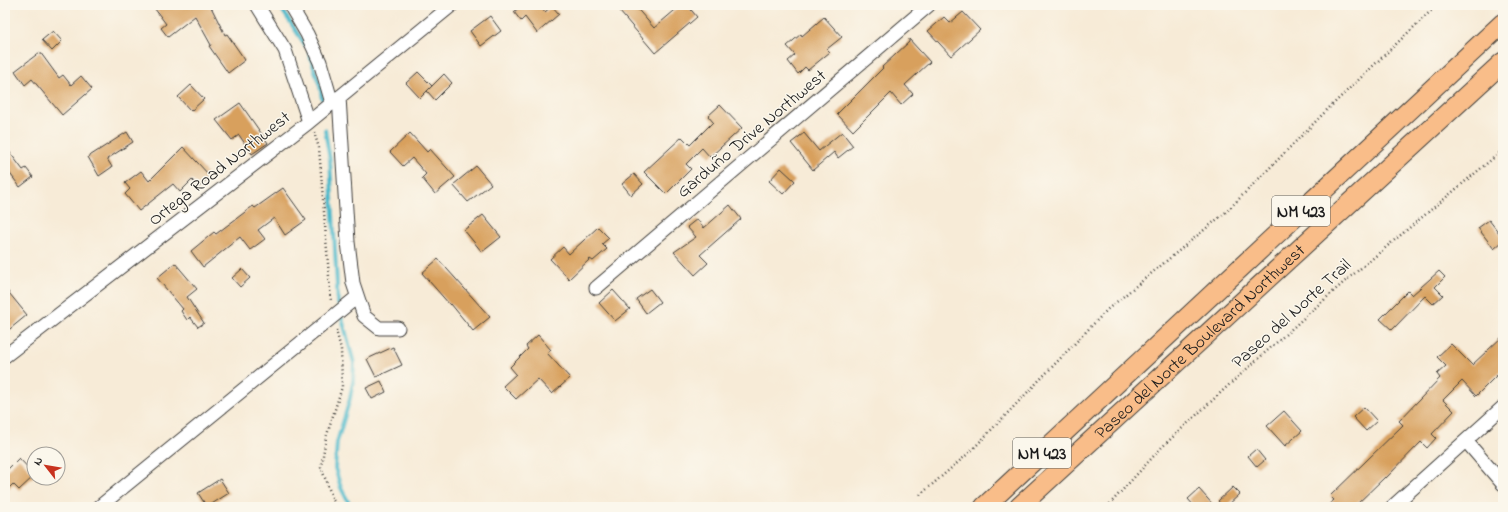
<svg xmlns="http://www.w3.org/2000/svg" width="1508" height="512" font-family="'Indie Flower',sans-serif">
	<rect width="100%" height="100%" fill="#fbf7ec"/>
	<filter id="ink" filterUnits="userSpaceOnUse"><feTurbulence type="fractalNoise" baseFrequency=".025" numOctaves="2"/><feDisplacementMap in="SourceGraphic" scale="8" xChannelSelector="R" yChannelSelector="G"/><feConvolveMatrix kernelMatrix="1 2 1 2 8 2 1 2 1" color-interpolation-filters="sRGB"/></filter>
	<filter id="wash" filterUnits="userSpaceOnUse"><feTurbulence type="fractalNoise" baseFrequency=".012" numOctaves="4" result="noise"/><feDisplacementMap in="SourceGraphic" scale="16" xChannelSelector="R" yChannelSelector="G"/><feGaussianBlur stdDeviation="0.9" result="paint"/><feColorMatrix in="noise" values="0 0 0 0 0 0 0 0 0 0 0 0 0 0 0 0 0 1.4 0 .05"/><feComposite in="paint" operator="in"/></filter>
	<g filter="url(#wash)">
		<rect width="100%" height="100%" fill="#f7ebd7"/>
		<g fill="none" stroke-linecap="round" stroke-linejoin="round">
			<!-- stream -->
			<path stroke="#4fbacb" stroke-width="4" d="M279,5L305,45
				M309,53L320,86L322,99
				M325,130L330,160L338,304
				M342,318L354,363L353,382L350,399L337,442L335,468L341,488L351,507"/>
		</g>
		<g id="blocks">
			<!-- building -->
			<path fill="#d8a05d" d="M152,5H210L225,35L227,34L245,60L228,73L209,46L211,45L195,16L168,37L161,28L166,24Z
				M522,5H540L545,12L552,6L559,14L537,33L525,17L521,21L514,12Z
				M614,5H634L654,28L681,5H687L697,17L655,53Z
				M963,12L980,30L951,56L928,31L944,17L950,23Z
				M490,16L501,31L481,46L470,31Z
				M824,17L842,37L827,49L830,52L808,70L805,67L798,74L788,61L795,55L787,46L801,34L802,36Z
				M53,31L62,41L52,51L42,40Z
				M909,39L930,62L905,85L913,94L901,105L891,93L853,131L837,114L883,68L882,67L909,42Z
				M40,52L59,78L63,75L71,85L81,76L92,89L62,115L32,79L25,85L15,71Z
				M418,72L432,86L420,98L406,83Z
				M444,74L452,83L435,100L427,91Z
				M191,85L204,99L191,111L178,97Z
				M240,103L268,143L252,154L239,135L232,140L216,120Z
				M720,105L742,128L710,157L702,148L686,164L691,169L666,194L644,172L682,137L690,145L713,122L708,116Z
				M127,132L133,142L107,159L112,167L99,176L88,157Z
				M842,132L853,146L838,158L834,152L813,170L791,143L804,133L819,151Z
				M410,133L427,152L430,149L455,177L435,194L422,178L426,174L412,158L403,166L390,152Z
				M5,146L23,170L26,168L33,177L20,187L5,167Z
				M183,147L210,176L199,187L192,180L180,192L173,184L139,211L125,194L130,189L125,183L141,171L149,181Z
				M476,166L491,184L468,202L453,185Z
				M781,168L795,181L783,194L769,181Z
				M634,174L643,184L631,195L622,184Z
				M283,188L306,220L285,235L274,218L258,230L265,239L250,250L240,237L203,267L191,251L214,232L216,234L253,206L255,208Z
				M730,205L741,219L700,255L708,263L695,275L674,252L696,237L687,227L697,219L704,228Z
				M483,215L501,237L482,252L464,230Z
				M1489,220L1503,238V241L1494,249L1478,228Z
				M598,227L609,238L602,244L607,249L593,261L590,259L569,279L550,259L563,247L569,254Z
				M438,259L490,317L473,331L451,304L450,305L422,273Z
				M175,263L197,289L187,297L204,323L198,327L190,317L187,320L181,311L183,309L157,278Z
				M242,269L250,278L240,287L232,278Z
				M1439,271L1445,277L1435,287L1443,295L1433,304L1425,296L1392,330L1380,319L1408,291L1412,295Z
				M5,288L27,315L5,333Z
				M650,289L660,302L646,313L636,299Z
				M613,290L630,309L615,321L599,303Z
				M538,335L551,350L547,353L570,378L552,394L538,379L516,399L503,386L516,374L510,367L528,349L526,346Z
				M1503,336V369L1476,396L1462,381L1443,400L1454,411L1432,434L1436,438L1427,448L1421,442L1386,478L1385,477L1354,507H1326L1334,500L1330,496L1403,425L1399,421L1440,378L1437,374L1446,366L1437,357L1451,344L1472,365Z
				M393,347L402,365L376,377L367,359Z
				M381,381L386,392L372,399L366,388Z
				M1364,407L1377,421L1366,431L1353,417Z
				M1284,411L1302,431L1285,446L1267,426Z
				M1256,449L1265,460L1257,467L1248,456Z
				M19,458L34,474V476L19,490L13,484L5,492V472Z
				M220,479L229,493L207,507L198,493Z
				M1233,487L1240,494L1226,507H1224L1218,501Z
				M1199,489L1215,507H1195L1188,499Z"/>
		</g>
	</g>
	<g filter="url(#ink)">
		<use href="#blocks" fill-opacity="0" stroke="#3d3b38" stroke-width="1"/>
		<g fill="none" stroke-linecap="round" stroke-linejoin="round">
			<!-- minor casing -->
			<g stroke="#3d3b38" stroke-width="15">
				<path id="minor" d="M257,5L285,50L309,122
					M290,5L307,34L320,62L332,103
					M339,97L348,242L353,283L364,316L379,328H398
					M596,288L929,5
					M5,356L309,122L452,5
					M1466,441L1503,484
					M99,507L357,297
					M1392,507L1503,407"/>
			</g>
			<!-- highway casing -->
			<g stroke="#3d3b38" stroke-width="21">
				<g id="highway">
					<path d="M984,507L1503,23"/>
					<path id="s1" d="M1019,507L1503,62"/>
				</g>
			</g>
			<!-- path -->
			<path stroke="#3d3b38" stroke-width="2.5" stroke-dasharray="1 3" stroke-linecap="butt" d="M314,132L319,148L331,302
				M336,330L341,349L342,387L326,438L321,467L333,500L338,507
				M920,495L970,452L1108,309L1226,212L1328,109L1437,5
				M1107,507L1162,447L1230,384L1343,283L1503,150"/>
			<!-- minor -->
			<use href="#minor" stroke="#fff" stroke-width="13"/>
			<!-- highway -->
			<use href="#highway" stroke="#f9bd89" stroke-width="19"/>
		</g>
	</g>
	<g text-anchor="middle" stroke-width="3" stroke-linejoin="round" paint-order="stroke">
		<!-- shield labels -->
		<g fill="#fbf7ec" stroke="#5f5e5a" stroke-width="1">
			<rect x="1272" y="196" width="58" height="30" rx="3"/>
			<rect x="1013" y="438" width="58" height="30" rx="3"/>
		</g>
		<g font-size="17" font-weight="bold" fill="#1c1c1c">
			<text x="1301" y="217">NM 423</text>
			<text x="1042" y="459">NM 423</text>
		</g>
		<!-- street labels -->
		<g font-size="18" fill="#1c1c1c" stroke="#fbf7ec">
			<text transform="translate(751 133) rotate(-40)" y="6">Garduño Drive Northwest</text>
			<text transform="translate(219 168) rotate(-38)" y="6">Ortega Road Northwest</text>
			<text transform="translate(1291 313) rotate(-42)" y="6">Paseo del Norte Trail</text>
			<text dy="6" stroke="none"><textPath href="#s1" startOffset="245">Paseo del Norte Boulevard Northwest</textPath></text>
		</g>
	</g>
	<!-- margin -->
	<rect width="1508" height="512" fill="none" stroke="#fbf7ec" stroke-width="20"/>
	<!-- north arrow -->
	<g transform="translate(46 466) rotate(301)"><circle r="19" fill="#fbf7ec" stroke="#a29f99"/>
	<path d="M0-3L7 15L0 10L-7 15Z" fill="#c8321e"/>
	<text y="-6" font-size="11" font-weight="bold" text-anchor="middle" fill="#1c1c1c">N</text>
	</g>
</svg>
